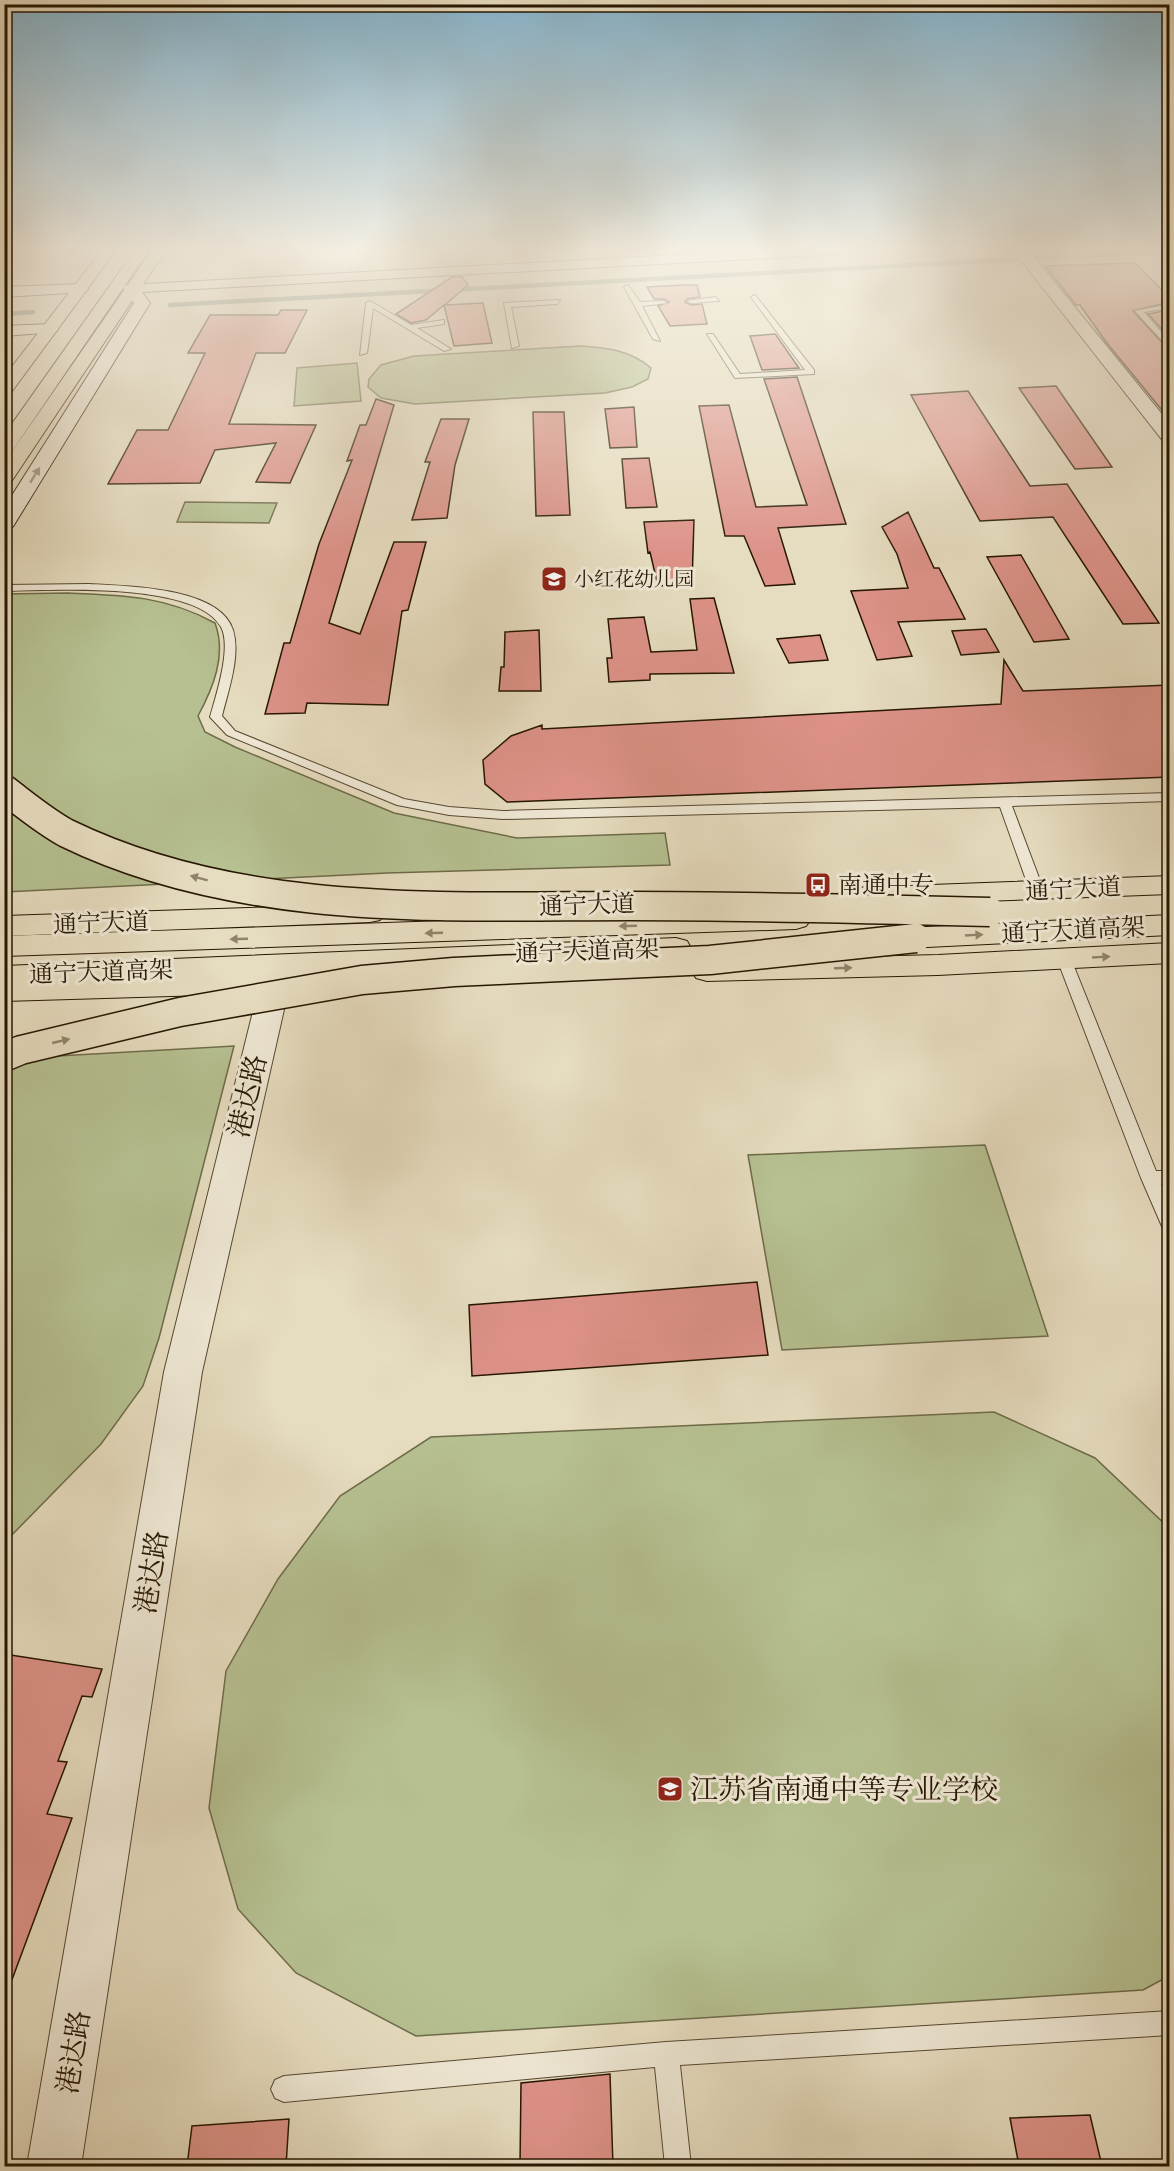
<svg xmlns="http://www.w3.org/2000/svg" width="1174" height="2171" font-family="'Gentium Book Plus','Noto Serif SC',serif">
	<rect width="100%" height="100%" fill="#e6dcbf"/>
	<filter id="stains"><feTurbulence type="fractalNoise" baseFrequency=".00333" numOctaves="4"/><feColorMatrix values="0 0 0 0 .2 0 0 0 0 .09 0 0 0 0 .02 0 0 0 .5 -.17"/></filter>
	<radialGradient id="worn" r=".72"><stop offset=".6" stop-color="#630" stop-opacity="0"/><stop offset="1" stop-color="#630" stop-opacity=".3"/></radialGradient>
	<!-- green -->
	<path fill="#b6c091" stroke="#6e6b49" stroke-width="1.5" d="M581,346C608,348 630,350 651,368L648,379L632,387L605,393L415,404L381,398L368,387L369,379L381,365L414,356Z
		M357,363L361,401L294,406L297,368Z
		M185,502L277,503L269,523L177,522Z
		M68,593C123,595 166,596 215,623C227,655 213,688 198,716L205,732L235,747L394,813L517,838L665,833L670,865L387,873L5,892L4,594Z
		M234,1046L159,1338L143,1386L101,1444L5,1542V1059Z
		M985,1145L1048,1336L782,1350L748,1155Z
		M994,1412L1095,1458L1169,1528V1976L1143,1990L416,2036L296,1973L238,1909L209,1808L226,1671L278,1579L340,1496L431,1437Z"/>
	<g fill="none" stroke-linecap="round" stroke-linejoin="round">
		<!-- stream -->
		<path stroke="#697a69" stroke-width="4.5" d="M170,305L1170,251
			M4,314L33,312"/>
	</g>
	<!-- building -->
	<path fill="#dd9288" stroke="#261601" stroke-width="1.5" d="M1135,263L1170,298V302L1133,311L1170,351V420L1106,342L1080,305H1076L1045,266Z
		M452,277H462L468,285L445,305L483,303L492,343L454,346L444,305L426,320L411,323L396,314Z
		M685,285H697L700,297L687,299L685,302L691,305L702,304L707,324L670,326L658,306L669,302L664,299H654L647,287Z
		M281,310H307L285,353H256L229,424L316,425L290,483L256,482L276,443L215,450L200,483L108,484L137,430H168L205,353H188L210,315H278Z
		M1170,310V338L1148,314Z
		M775,334L776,335L799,368L762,370L750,336Z
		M797,377L846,524L778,528L795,584L765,586L744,536H725L699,406L729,405L756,507L807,505L764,379Z
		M1056,386L1112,467L1075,469L1019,388Z
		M968,391L1030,486L1067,484L1159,623L1123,624L1053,517L980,521L911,395Z
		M376,399L394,405L329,623L360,634L394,542H426L408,610L402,611L388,705L307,703L305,713L265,714L284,643H290L319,544L352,460L347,461L360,425H366Z
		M634,407L637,447L610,448L605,409Z
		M533,412H564L570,515L536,516Z
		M441,419H469L455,465L447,518L412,520L430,462H425Z
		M649,458L657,507L626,508L622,459Z
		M908,512L934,568H939L965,619L898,622L912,656L877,660L851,591L908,588L897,554L882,527Z
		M694,520L692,584L658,586L650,552L648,553L644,522Z
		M1021,555L1069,639L1034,642L987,557Z
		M714,598L734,673L650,674V680L609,682L607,658H612L608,619L644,617L651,652L697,650L690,599Z
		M986,629L999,652L961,655L952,631Z
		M539,630L541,691H499L501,667H504L505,632Z
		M820,635L828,660L789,663L777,639Z
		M1004,660L1023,691L1170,685V777L507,802L485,784L483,760L511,736L542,725V729L1001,704Z
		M757,1282L768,1355L472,1376L469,1305Z
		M4,1654L102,1669L92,1697L82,1696L58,1761L67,1762L47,1814L72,1818L7,1993L4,1992Z
		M610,2074L613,2166H520L521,2083Z
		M1090,2115L1102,2166H1019L1010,2118Z
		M289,2119L286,2166H187L192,2126Z"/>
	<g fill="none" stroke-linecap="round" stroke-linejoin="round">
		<!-- lane casing -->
		<g stroke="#564830" stroke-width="2">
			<path id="lane" d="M628,285L640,302L663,301L667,303L642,306L660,341L653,339L624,287Z
				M755,295L814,370V374L735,378L707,334H713L740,374L805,370L751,297Z
				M716,297L719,301L691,303L687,301Z
				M560,300L557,304L511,307L519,346L512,348L504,303Z
				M370,301L411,325L444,320V324L417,328L451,349L444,351L373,308L367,353L360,355L366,303Z
				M1170,304V308L1144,312L1170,342V349L1135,311Z
				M89,584C126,586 220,587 233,630C241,656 228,691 222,716L235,731L404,799L449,807L503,811L1170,793V801L1012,806L1044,891L1037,895L1030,891L1000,807L503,819L449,815L397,805L227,735L210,717C216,696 232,647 221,627C196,581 51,590 4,591V585Z
				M1064,954L1071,959L1156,1171H1170V1183L1161,1184L1170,1204V1232L1164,1231L1141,1178L1057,959Z
				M1170,2011V2035L680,2065L691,2166H665L655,2067L284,2102L275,2098L271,2089L275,2080L284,2076L666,2042Z"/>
		</g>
		<!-- street casing -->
		<g stroke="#564830" stroke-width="2">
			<path id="street" d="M275,973L285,976L290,983L202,1372L81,2166H27L164,1372L260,983L265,976Z"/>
		</g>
		<!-- secondary casing -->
		<g stroke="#261601" stroke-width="2">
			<path id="secondary" d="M767,250H851L844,254L142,292L150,303L14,525L11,529L4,531V508L134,303L123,288L126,285Z
				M1016,250H1031L1030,252L1170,424V443L1163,441L1017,255Z
				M80,284L88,289L85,292L4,297V287Z
				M50,324L56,326L58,329L56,332L4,336V326Z"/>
		</g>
		<!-- primary casing -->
		<g stroke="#261601" stroke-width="2">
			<path id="primary" d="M102,250H116L10,394L4,395V377Z
				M152,250H166L11,482L4,484V463Z
				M1170,876V894L851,906L841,904L837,897L841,890L851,888Z
				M370,904L380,906L385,913L380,920L370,922L4,936V916Z
				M1170,943V963L938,975L707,981L696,978L692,971L696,964L707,961L938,955Z
				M307,972L318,975L322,982L318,989L307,992L4,1001V979Z"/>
		</g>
		<!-- highway casing -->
		<g stroke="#261601" stroke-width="2">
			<path id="highway" d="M135,250H149L11,453L4,455V435Z
				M796,909L806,912L811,919L806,926L796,929L4,956V936Z
				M1170,915V935L887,949L876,946L872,939L876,932L887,929Z
				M676,938L687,941L691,948L687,955L676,958L4,986V966Z"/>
		</g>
		<!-- lane -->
		<use href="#lane" fill="#efe8d5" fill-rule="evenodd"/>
		<!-- street -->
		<use href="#street" fill="#efe8d5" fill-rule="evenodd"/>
		<!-- secondary -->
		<use href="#secondary" fill="#efe8d5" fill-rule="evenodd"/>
		<!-- primary -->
		<use href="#primary" fill="#e6dcbf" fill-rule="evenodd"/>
		<!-- highway -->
		<use href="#highway" fill="#e6dcbf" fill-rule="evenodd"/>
		<!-- highway-bridge casing -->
		<g stroke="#261601" stroke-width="31" stroke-linecap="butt">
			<path id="highway-bridge" d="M4,789C24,804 44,821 66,833C240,918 442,906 630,906C750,906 870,909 990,912
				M4,1057L21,1050L180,1012L362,980L454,972L710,960L916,938"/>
		</g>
		<!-- highway-bridge -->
		<use href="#highway-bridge" stroke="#e6dcbf" stroke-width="28"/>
	</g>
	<!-- one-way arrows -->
	<defs><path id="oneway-solid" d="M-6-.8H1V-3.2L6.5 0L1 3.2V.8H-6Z" transform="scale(1.5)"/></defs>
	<use fill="#958a76" href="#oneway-solid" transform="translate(35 475) rotate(-58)"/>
	<g fill="#90836a">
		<use href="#oneway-solid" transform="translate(199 878) rotate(-165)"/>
		<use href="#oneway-solid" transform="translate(628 926) rotate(178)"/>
		<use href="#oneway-solid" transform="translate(434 933) rotate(178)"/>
		<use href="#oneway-solid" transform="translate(974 935) rotate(-3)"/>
		<use href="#oneway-solid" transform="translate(239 939) rotate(178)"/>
		<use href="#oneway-solid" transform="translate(1101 957) rotate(-3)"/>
		<use href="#oneway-solid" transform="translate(843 968) rotate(-2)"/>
		<use href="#oneway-solid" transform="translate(61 1041) rotate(-13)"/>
	</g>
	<!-- sky -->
	<linearGradient id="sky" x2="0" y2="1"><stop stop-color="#87b7d1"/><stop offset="0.45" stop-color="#f4efe2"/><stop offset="1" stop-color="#f4efe2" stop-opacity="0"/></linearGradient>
	<rect width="1174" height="554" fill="url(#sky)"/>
	<!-- icons -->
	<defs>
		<g id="school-square" transform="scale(1.35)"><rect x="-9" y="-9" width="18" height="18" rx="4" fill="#8f2418" stroke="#efe8d5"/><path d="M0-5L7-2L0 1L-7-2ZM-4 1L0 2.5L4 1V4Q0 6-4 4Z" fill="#fff"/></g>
		<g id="bus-square" transform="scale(1.35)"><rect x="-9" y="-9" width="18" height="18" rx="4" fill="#8f2418" stroke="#efe8d5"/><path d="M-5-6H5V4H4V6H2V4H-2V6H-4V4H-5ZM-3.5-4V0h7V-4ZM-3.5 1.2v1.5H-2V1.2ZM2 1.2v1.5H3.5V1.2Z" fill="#fff"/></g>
	</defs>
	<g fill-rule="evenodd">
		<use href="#school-square" x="554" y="579"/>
		<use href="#bus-square" x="818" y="885"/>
		<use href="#school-square" x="670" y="1789"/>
	</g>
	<g text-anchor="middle" stroke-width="6" stroke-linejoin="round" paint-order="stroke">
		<!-- far-poi labels -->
		<g font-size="20" fill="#261601" stroke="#efe8d5" text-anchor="start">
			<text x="574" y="586">小红花幼儿园</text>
		</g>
		<!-- poi labels -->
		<g font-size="24" fill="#261601" stroke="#efe8d5" text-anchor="start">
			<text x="838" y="893">南通中专</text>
		</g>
		<!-- street labels -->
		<g font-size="24" fill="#261601" stroke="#efe8d5">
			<text transform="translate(1073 889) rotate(-3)" y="8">通宁大道</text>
			<text transform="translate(587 905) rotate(-2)" y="8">通宁大道</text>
			<text transform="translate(101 923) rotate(-2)" y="8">通宁大道</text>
			<text transform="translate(1073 930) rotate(-3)" y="8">通宁大道高架</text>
			<text transform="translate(587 951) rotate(-2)" y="8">通宁大道高架</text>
			<text transform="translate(101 972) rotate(-2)" y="8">通宁大道高架</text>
		</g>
		<!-- near-street labels -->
		<g font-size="28" fill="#261601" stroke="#efe8d5">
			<text transform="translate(247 1096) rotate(-77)" y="10">港达路</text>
			<text transform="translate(151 1572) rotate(-81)" y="10">港达路</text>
			<text transform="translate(73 2052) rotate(-81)" y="10">港达路</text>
		</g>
		<!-- near-poi labels -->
		<g font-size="28" fill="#261601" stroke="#efe8d5" text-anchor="start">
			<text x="690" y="1799">江苏省南通中等专业学校</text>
		</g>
	</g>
	<!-- margin -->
	<rect width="1174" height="2171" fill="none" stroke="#e6dcbf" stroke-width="24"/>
	<rect x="6" y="6" width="1162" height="2159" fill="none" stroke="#261601" stroke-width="3"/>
	<rect x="12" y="12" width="1150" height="2147" fill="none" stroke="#261601" stroke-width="1.5"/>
	<rect width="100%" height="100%" filter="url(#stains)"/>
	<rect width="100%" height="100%" fill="url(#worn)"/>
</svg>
